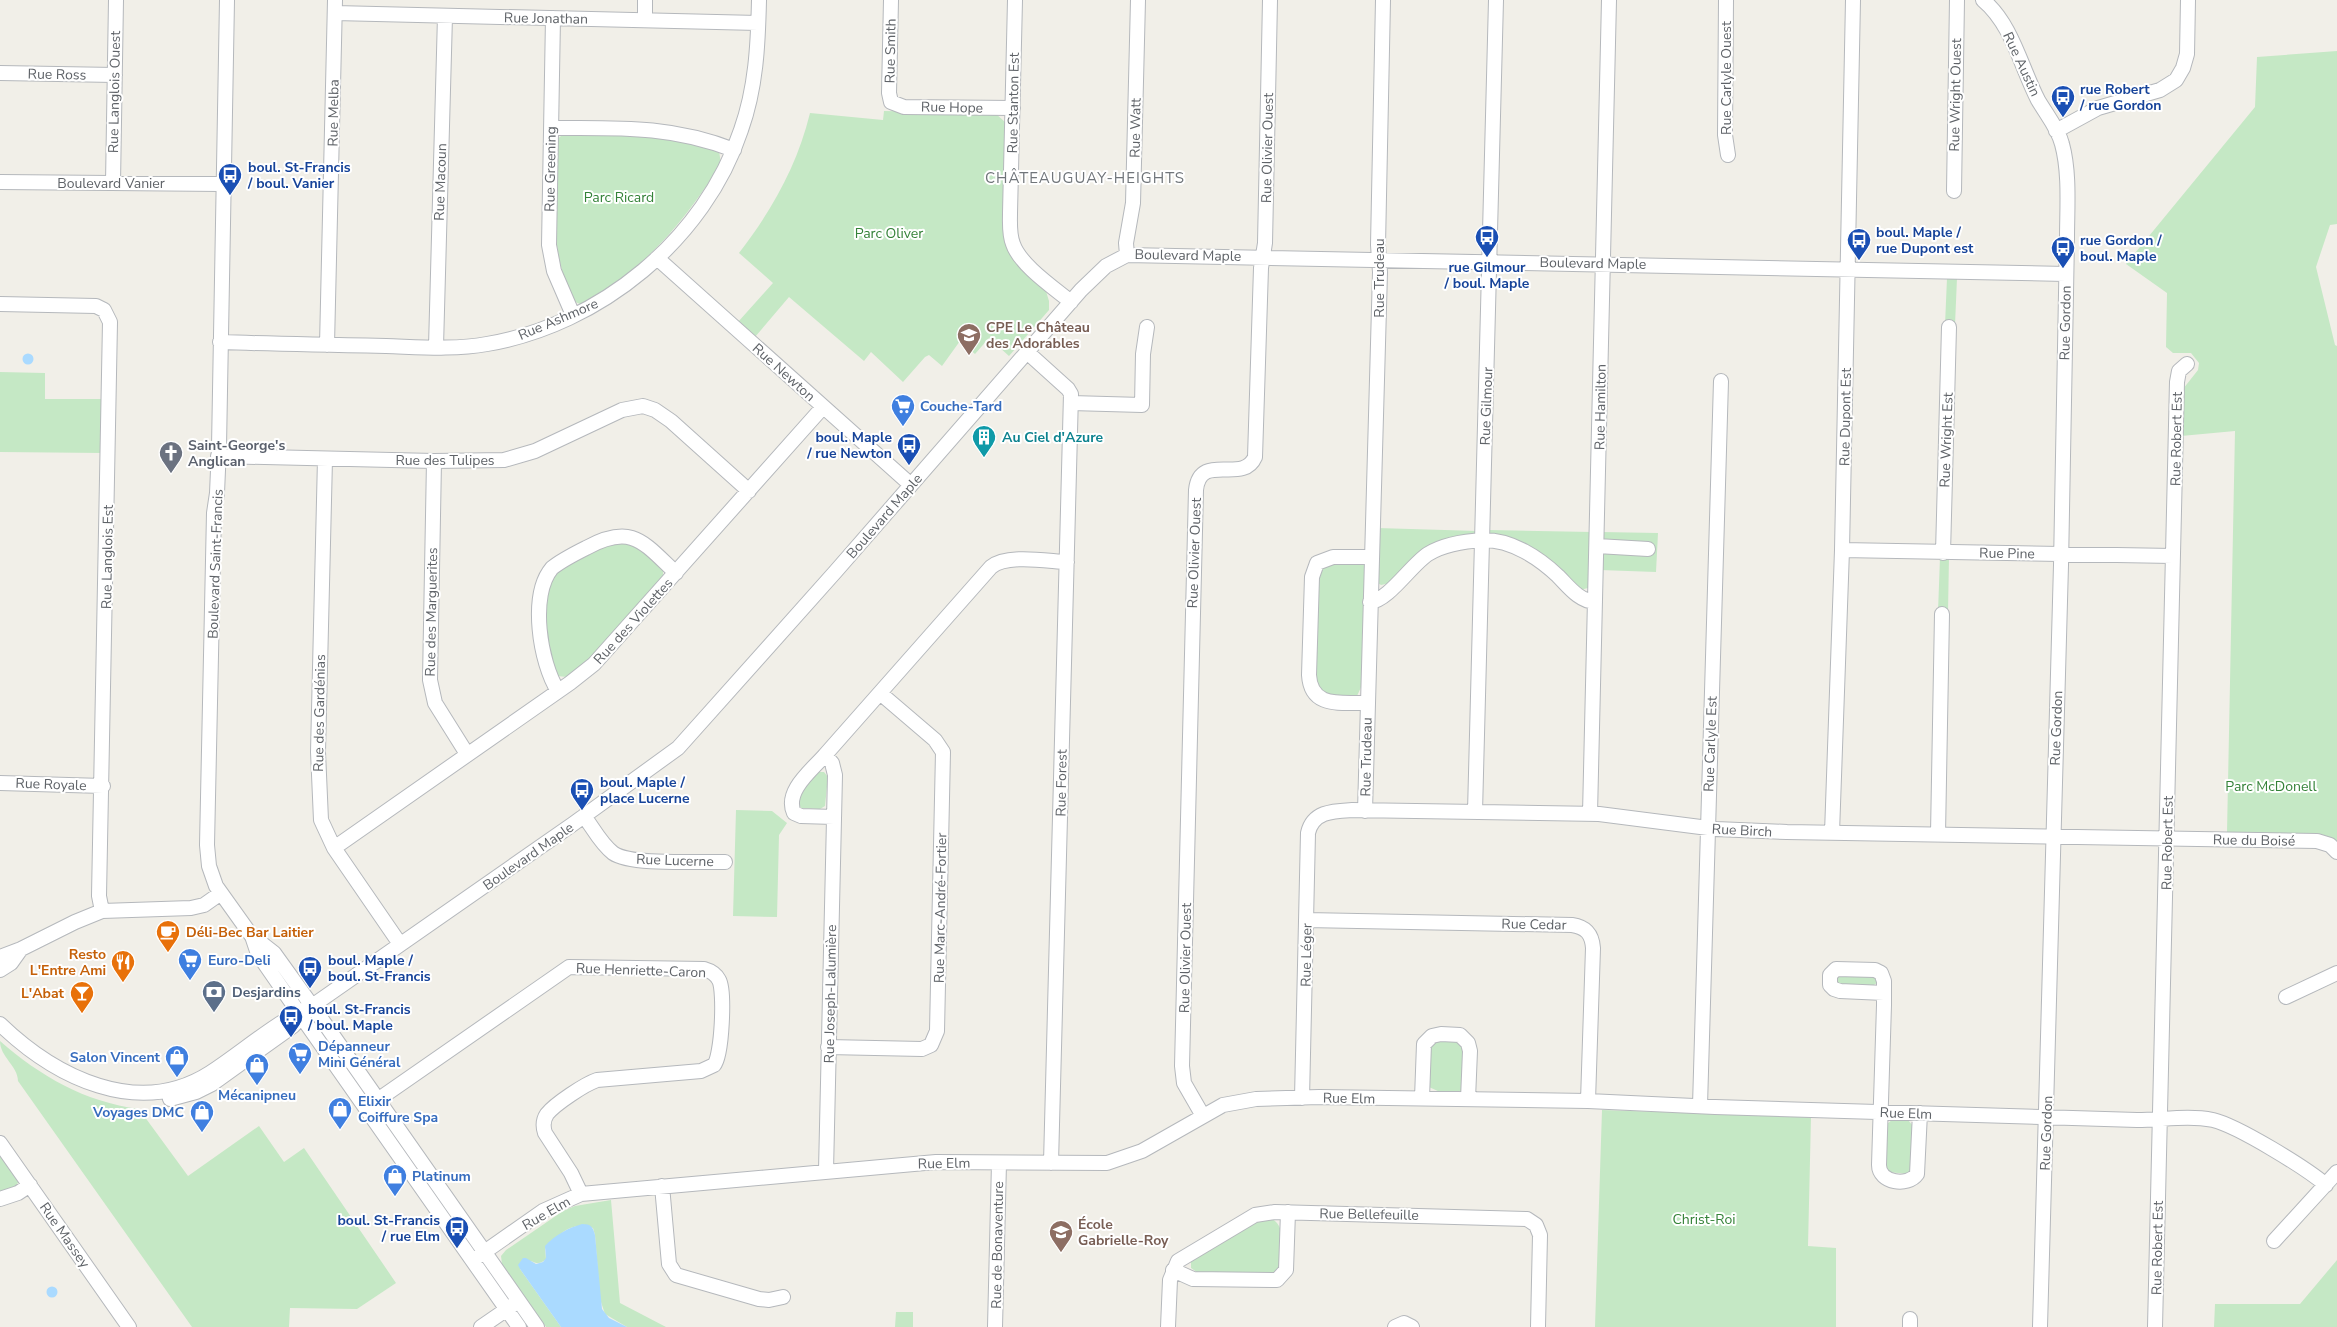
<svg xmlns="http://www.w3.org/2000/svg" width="2337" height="1327" font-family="'Nunito Sans',sans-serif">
	<rect width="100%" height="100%" fill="#f1efe8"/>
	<!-- green -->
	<path fill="#c5e8c5" d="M2337,51V224L2330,225L2316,267L2335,345L2337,346V842L2325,836L2227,833L2235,431L2181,436L2183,389L2198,370L2199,363L2191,353H2173L2166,347L2167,293L2126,264L2255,107L2257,57Z
		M884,111L995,113L1005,122V231L1045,288L1049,301V310L1009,356L989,338L975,354L960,341L942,366L929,355L925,357L903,382L871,352L864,361L789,297L755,337L738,322L773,283L739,253C772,210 797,166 810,113L883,120Z
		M566,132L673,136L719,151L721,164C690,212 660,251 613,285C604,292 591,301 580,304C571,301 570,293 567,285C549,240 556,188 556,140Z
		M1947,278H1957L1955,325H1945Z
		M0,372L45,373V399H104L103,453L0,452Z
		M1377,528L1478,531V536L1464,539L1390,583L1381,585L1378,583Z
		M1489,530L1592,532L1588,588L1580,590L1489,534Z
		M1601,532L1658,533L1656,572L1600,570L1603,553Z
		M635,543L663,569V578L596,655L567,677L557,676L545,640L546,594L554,574L602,544Z
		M1940,557H1949L1948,612H1938Z
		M1328,563H1363L1366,566L1362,685L1357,696L1324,695L1314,678L1318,577L1320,571Z
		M819,772H824L828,777L825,806L820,809L801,808C793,795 811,781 819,772Z
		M736,810L772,811L787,823L779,835L777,917L733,916Z
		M1839,976L1873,977L1877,980V983L1872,986L1840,985L1836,984L1835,979Z
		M1433,1040L1457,1041L1463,1046V1087L1461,1091L1440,1092L1429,1087L1428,1048Z
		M0,1041C40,1076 85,1102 139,1109L188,1176L259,1126L284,1162L304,1148L396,1283L357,1309L290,1308L289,1327H192L18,1081C18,1066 0,1057 0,1041Z
		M1602,1110L1811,1117L1808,1246L1836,1248V1327H1595Z
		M1893,1119L1908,1120L1913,1126L1911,1169L1907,1174L1889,1172L1885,1165L1886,1125Z
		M0,1152L19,1181L14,1189L0,1193Z
		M611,1200L620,1303L666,1327H627L605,1314L600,1299L595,1235L593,1228C572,1220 558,1235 545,1249L546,1259C541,1264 537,1264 531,1261L520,1269L561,1327H546L502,1264L501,1256L506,1250L563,1211L575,1206Z
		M1272,1219C1288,1227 1282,1259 1278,1274L1198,1273L1191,1268V1260L1257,1221Z
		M2337,1260V1327H2214L2215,1304H2300Z
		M896,1312H913V1327H895Z"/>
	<!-- water -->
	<path fill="#aadaff" d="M22.5 359a5.5 5.5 0 1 1 11 0a5.5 5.5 0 1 1-11 0Z
		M582,1224C591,1224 593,1227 595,1235L602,1309L609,1318L627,1327H561L520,1269L518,1265L523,1258H526L536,1264L543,1262L546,1258L545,1246C555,1235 568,1228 582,1224Z
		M46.5 1292a5.5 5.5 0 1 1 11 0a5.5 5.5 0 1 1-11 0Z"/>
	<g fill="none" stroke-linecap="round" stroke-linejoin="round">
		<!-- minor casing -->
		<g stroke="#b5b8bc" stroke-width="16">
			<path id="minor" d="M227,0L219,447L217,493L214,513L207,845L209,866L216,886L251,935L274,953L325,1024L537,1327
				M891,0L889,93L891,102L904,107L1013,108
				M1015,0L1010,213C1010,223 1009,234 1013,244C1020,265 1054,288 1071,302
				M1726,0L1725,135L1728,155
				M1983,0C2012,24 2021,67 2038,100C2046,114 2058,128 2062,144C2070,173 2067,209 2067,239L2061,565L2040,1327
				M335,13L758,23
				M553,18L549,245L554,271L573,315
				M645,19V0
				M0,73L115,75
				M551,128C616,128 672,125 734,150
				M2056,131L2098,108L2160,90L2176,80L2183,68L2187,54L2188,0
				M0,182L222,184
				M113,183L116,0
				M1954,191L1957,0
				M1127,255L1126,243L1133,203L1138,0
				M657,258L911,485
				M0,304L96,306L104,310L110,322L99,896L102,911
				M220,342C275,344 330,345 386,346C419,347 454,350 487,344C600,325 705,239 741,130C756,88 758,45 759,0
				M327,345L335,0
				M436,347L445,16
				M1027,352L1068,389L1071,394L1051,1163
				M1071,403L1142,405L1143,354L1147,327
				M218,456L434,461L504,460L535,451L622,410L643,406L655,410L671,421L749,491
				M325,459L318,752L321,820L334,848L400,944
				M434,461L430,680L435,703L467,754
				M1597,546L1648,549
				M1842,550L2173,556
				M1943,553L1949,327
				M1370,602C1388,601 1412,564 1428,554C1444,544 1466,541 1484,540C1512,540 1539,558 1558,576C1569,587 1579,601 1595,602
				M558,691C540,663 529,595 552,568C562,560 574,554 586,548C632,523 643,542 676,573
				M1367,703C1341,702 1311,709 1309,675L1312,577L1317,563L1333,557H1372
				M825,755C812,770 784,791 794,813L801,816L834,817
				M0,783L103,786
				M1365,811L1380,272L1378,245L1383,0
				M1475,812L1496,0
				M1590,814L1609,0
				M584,816C593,828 601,844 613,853C631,866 701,861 725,862
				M1832,833L1842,550L1853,0
				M1938,834L1942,614
				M334,848L570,683L594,664L823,407
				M1306,920L1572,925C1586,927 1592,934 1593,948L1588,1101
				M252,936L258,954L285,993L519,1327
				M0,957L21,949L75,922L102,911L191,908L204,905L221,893
				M0,970L11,963L21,949
				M1884,993L1840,991L1834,989L1830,985V975L1836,969L1875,970L1881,973L1884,981V1005L1879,1165C1879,1183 1908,1187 1917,1174L1920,1113
				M2286,997L2337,973
				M0,1024C55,1077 138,1119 210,1073C244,1051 274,1023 312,1006L573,824L678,748L836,571L1081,290L1106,266L1127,255L2066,274
				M828,1047L922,1049L931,1045L937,1031L943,752L935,740L880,693
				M1302,1098L1308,833C1313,811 1334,811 1352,810L1599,814L1716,829L1787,832L2317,841L2330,845L2337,852
				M1422,1098L1424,1044L1432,1036L1441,1034L1460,1035L1468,1043L1470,1051L1468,1099
				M170,1099L196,1092L212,1084L293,1026L308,1010
				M1700,1106L1721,381
				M366,1108L569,967L704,969C711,971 716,974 719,980C725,991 722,1056 714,1065L701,1071L597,1080C585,1084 555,1104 547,1114C543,1120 543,1127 545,1133L571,1173L581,1194
				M1203,1116L1184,1083L1182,1066L1196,490C1200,451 1243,485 1255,457L1261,268L1265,243L1270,0
				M0,1143L129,1327
				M826,1171L835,775L832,763L825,755L991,567C1007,554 1046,561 1067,562
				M662,1186L669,1264L676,1275L759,1299L769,1300L783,1297
				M0,1199L18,1193L30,1185
				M2274,1241L2337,1172
				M473,1260L543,1211L581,1194L936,1162L1107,1163L1142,1151L1223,1105L1256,1099L1319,1097L1588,1101L1715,1107L2137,1120C2162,1120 2188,1115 2213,1120C2238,1126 2306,1168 2326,1185
				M1173,1270L1193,1279L1277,1280L1286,1270L1288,1212
				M481,1327L513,1305
				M995,1327L999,1163
				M1168,1327L1170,1280L1178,1261L1255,1215L1275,1212L1527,1219L1536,1225L1540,1235L1538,1327
				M1395,1327L1404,1323L1412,1327
				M1910,1327V1319
				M2155,1327L2177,382L2179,371L2187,364"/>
		</g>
		<!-- minor -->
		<use href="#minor" stroke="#fff" stroke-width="14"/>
	</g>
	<!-- icons -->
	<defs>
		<g id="bus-pin" transform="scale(1.25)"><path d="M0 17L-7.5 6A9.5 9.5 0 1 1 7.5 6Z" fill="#1a4fb4" stroke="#fff"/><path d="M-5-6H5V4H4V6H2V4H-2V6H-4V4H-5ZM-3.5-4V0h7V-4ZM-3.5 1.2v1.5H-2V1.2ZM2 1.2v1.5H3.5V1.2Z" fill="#fff"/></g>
		<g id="school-pin" transform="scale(1.25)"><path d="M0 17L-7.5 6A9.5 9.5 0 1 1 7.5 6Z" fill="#8d6e63" stroke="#fff"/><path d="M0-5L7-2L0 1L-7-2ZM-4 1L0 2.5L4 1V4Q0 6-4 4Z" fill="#fff"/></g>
		<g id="supermarket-pin" transform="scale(1.25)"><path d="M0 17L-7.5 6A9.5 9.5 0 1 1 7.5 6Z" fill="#3f7fe0" stroke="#fff"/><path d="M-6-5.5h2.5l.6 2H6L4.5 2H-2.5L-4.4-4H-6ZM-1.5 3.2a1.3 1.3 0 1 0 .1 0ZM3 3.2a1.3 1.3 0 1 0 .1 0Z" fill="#fff"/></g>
		<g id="building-pin" transform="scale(1.25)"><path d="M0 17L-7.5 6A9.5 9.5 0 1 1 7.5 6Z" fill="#0f9aa8" stroke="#fff"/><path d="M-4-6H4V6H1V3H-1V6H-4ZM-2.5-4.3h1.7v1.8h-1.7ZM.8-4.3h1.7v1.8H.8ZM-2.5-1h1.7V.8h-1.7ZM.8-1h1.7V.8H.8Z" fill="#fff"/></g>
		<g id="church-pin" transform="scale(1.25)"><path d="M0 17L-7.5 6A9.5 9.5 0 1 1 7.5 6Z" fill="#6b7280" stroke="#fff"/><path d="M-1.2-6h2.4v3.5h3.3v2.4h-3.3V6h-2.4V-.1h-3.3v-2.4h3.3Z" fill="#fff"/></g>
		<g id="cafe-pin" transform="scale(1.25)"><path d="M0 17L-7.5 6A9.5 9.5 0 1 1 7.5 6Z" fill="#e8710a" stroke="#fff"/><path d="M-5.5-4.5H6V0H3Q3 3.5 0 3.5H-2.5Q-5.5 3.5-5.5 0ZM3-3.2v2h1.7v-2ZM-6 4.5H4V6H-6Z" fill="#fff"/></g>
		<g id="restaurant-pin" transform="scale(1.25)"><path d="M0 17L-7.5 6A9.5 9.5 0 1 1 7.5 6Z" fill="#e8710a" stroke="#fff"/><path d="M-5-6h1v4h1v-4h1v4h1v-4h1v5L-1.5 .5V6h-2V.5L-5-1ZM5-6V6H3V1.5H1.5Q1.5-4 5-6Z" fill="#fff"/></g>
		<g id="bank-pin" transform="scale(1.25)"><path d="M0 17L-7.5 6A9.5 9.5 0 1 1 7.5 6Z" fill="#5c6f8a" stroke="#fff"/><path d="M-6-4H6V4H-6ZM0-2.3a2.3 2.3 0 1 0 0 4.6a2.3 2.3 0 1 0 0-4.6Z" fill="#fff"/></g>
		<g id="bar-pin" transform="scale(1.25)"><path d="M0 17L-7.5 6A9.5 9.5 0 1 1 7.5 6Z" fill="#e8710a" stroke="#fff"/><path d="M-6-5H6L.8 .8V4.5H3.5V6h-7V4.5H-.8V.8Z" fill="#fff"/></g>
		<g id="shop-pin" transform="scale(1.25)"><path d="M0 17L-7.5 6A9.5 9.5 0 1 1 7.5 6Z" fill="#3f7fe0" stroke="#fff"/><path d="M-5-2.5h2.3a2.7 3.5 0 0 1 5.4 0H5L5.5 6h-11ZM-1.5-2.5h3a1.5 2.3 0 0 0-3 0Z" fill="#fff"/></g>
	</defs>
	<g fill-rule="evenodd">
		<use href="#bus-pin" x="2063" y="97"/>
		<use href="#bus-pin" x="230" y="175"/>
		<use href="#bus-pin" x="1487" y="237"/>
		<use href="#bus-pin" x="1859" y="240"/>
		<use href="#bus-pin" x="2063" y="248"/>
		<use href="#school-pin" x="969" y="335"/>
		<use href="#supermarket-pin" x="903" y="406"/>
		<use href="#building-pin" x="984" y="437"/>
		<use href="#bus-pin" x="909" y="445"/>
		<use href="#church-pin" x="171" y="453"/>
		<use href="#bus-pin" x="582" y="790"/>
		<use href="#cafe-pin" x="168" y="932"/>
		<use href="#supermarket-pin" x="190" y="960"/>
		<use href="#restaurant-pin" x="123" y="962"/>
		<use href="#bus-pin" x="310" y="968"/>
		<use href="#bank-pin" x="214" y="992"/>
		<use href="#bar-pin" x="82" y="993"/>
		<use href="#bus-pin" x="291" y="1017"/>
		<use href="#supermarket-pin" x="300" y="1054"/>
		<use href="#shop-pin" x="177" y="1057"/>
		<use href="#shop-pin" x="257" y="1065"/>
		<use href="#shop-pin" x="340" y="1109"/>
		<use href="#shop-pin" x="202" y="1112"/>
		<use href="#shop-pin" x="395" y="1176"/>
		<use href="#bus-pin" x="457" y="1228"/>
		<use href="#school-pin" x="1061" y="1232"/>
	</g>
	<g text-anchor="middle" stroke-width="4" stroke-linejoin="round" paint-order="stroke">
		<!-- street labels -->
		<g font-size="14" fill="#5f6368" stroke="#fff">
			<text transform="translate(546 18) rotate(1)" y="5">Rue Jonathan</text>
			<text transform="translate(890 51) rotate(-89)" y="5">Rue Smith</text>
			<text transform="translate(2022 64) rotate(65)" y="5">Rue Austin</text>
			<text transform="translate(57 74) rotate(1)" y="5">Rue Ross</text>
			<text transform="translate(1726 78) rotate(-90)" y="5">Rue Carlyle Ouest</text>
			<text transform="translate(114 92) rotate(-89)" y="5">Rue Langlois Ouest</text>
			<text transform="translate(1955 95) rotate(-89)" y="5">Rue Wright Ouest</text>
			<text transform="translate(1013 103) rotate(-89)" y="5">Rue Stanton Est</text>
			<text transform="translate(952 107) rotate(1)" y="5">Rue Hope</text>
			<text transform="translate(333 113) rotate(-89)" y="5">Rue Melba</text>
			<text transform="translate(1135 128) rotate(-89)" y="5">Rue Watt</text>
			<text transform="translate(1267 148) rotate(-89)" y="5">Rue Olivier Ouest</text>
			<text transform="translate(550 169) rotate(-89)" y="5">Rue Greening</text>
			<text transform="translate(440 182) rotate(-88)" y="5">Rue Macoun</text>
			<text x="111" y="188">Boulevard Vanier</text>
			<text transform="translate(1188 255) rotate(1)" y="5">Boulevard Maple</text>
			<text transform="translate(1593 263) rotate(1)" y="5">Boulevard Maple</text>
			<text transform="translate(1379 278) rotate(-90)" y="5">Rue Trudeau</text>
			<text transform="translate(558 319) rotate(-23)" y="5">Rue Ashmore</text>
			<text transform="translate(2065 323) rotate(-89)" y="5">Rue Gordon</text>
			<text transform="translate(784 372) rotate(42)" y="5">Rue Newton</text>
			<text transform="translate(1486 406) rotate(-88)" y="5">Rue Gilmour</text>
			<text transform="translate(1600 407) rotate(-89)" y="5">Rue Hamilton</text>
			<text transform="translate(1845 417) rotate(-89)" y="5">Rue Dupont Est</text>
			<text transform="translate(2176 439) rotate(-89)" y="5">Rue Robert Est</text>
			<text transform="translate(1946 440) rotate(-88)" y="5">Rue Wright Est</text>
			<text x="445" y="465">Rue des Tulipes</text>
			<text transform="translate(884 516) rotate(-49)" y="5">Boulevard Maple</text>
			<text transform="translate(1194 553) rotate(-88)" y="5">Rue Olivier Ouest</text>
			<text transform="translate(2007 553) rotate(1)" y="5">Rue Pine</text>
			<text transform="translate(107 557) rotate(-89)" y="5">Rue Langlois Est</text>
			<text transform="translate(215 564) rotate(-88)" y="5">Boulevard Saint-Francis</text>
			<text transform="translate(431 612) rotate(-89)" y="5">Rue des Marguerites</text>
			<text transform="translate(633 621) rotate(-48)" y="5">Rue des Violettes</text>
			<text transform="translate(319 713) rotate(-89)" y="5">Rue des Gardénias</text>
			<text transform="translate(2056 728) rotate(-88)" y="5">Rue Gordon</text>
			<text transform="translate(1710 744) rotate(-88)" y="5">Rue Carlyle Est</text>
			<text transform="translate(1366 757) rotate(-89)" y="5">Rue Trudeau</text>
			<text transform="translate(1061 783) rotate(-89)" y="5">Rue Forest</text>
			<text transform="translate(51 784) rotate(2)" y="5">Rue Royale</text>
			<text transform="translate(1742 830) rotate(3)" y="5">Rue Birch</text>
			<text transform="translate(2254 840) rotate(1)" y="5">Rue du Boisé</text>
			<text transform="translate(2167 843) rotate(-89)" y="5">Rue Robert Est</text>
			<text transform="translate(528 856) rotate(-35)" y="5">Boulevard Maple</text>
			<text transform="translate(675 860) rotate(2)" y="5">Rue Lucerne</text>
			<text transform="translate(940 908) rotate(-89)" y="5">Rue Marc-André-Fortier</text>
			<text transform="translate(1534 924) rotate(1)" y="5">Rue Cedar</text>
			<text transform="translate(1306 955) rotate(-89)" y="5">Rue Léger</text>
			<text transform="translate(1185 958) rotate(-89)" y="5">Rue Olivier Ouest</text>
			<text transform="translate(641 970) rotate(2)" y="5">Rue Henriette-Caron</text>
			<text transform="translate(830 994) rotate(-89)" y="5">Rue Joseph-Lalumière</text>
			<text transform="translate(1349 1098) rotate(1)" y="5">Rue Elm</text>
			<text transform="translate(1906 1113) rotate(2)" y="5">Rue Elm</text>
			<text transform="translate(2046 1133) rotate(-88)" y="5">Rue Gordon</text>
			<text transform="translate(944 1163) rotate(-1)" y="5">Rue Elm</text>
			<text transform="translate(546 1213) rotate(-30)" y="5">Rue Elm</text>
			<text transform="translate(1369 1214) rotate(1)" y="5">Rue Bellefeuille</text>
			<text transform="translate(65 1235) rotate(55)" y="5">Rue Massey</text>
			<text transform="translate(997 1245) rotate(-89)" y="5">Rue de Bonaventure</text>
			<text transform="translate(2157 1248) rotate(-89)" y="5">Rue Robert Est</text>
		</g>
		<!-- transit labels -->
		<g font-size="14" font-weight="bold" fill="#164399" stroke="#fff" text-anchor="start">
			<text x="2080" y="94">rue Robert<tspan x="2080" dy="16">/ rue Gordon</tspan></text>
			<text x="248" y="172">boul. St-Francis<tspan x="248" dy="16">/ boul. Vanier</tspan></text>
			<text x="1876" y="237">boul. Maple /<tspan x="1876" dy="16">rue Dupont est</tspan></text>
			<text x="2080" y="245">rue Gordon /<tspan x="2080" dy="16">boul. Maple</tspan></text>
			<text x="1487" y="272" text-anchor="middle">rue Gilmour<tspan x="1487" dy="16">/ boul. Maple</tspan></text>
			<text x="892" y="442" text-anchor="end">boul. Maple<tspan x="892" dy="16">/ rue Newton</tspan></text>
			<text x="600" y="787">boul. Maple /<tspan x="600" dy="16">place Lucerne</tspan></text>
			<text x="328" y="965">boul. Maple /<tspan x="328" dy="16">boul. St-Francis</tspan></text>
			<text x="308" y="1014">boul. St-Francis<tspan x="308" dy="16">/ boul. Maple</tspan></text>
			<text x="440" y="1225" text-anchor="end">boul. St-Francis<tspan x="440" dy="16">/ rue Elm</tspan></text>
		</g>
		<!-- park labels -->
		<g font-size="14" fill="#348238" stroke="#fff">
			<text x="619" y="202">Parc Ricard</text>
			<text x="889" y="238">Parc Oliver</text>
			<text x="2271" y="791">Parc McDonell</text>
			<text x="1704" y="1224">Christ-Roi</text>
		</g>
		<!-- education labels -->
		<g font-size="14" font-weight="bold" fill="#785e54" stroke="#fff" text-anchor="start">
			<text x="986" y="332">CPE Le Château<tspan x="986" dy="16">des Adorables</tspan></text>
			<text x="1078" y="1229">École<tspan x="1078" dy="16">Gabrielle-Roy</tspan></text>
		</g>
		<!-- shop labels -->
		<g font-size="14" font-weight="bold" fill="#366cbe" stroke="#fff" text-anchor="start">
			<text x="920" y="411">Couche-Tard</text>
			<text x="208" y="965">Euro-Deli</text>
			<text x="318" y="1051">Dépanneur<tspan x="318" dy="16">Mini Général</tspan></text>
			<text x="160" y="1062" text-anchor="end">Salon Vincent</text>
			<text x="257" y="1100" text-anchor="middle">Mécanipneu</text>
			<text x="358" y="1106">Elixir<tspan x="358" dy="16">Coiffure Spa</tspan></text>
			<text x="184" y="1117" text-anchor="end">Voyages DMC</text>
			<text x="412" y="1181">Platinum</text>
		</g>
		<!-- culture labels -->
		<g font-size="14" font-weight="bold" fill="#0d838f" stroke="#fff" text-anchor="start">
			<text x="1002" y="442">Au Ciel d'Azure</text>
		</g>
		<!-- worship labels -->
		<g font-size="14" font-weight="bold" fill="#5b616d" stroke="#fff" text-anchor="start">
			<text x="188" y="450">Saint-George's<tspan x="188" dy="16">Anglican</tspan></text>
		</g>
		<!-- food labels -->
		<g font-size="14" font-weight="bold" fill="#c56008" stroke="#fff" text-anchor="end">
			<text x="186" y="937" text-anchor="start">Déli-Bec Bar Laitier</text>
			<text x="106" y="959">Resto<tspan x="106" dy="16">L'Entre Ami</tspan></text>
			<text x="64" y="998">L'Abat</text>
		</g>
		<!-- service labels -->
		<g font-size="14" font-weight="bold" fill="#4e5e75" stroke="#fff" text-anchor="start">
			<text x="232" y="997">Desjardins</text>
		</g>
		<!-- neighbourhood labels -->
		<g font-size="15" letter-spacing="1" fill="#70757a" stroke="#fff">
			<text x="1085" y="183">CHÂTEAUGUAY-HEIGHTS</text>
		</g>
	</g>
</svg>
